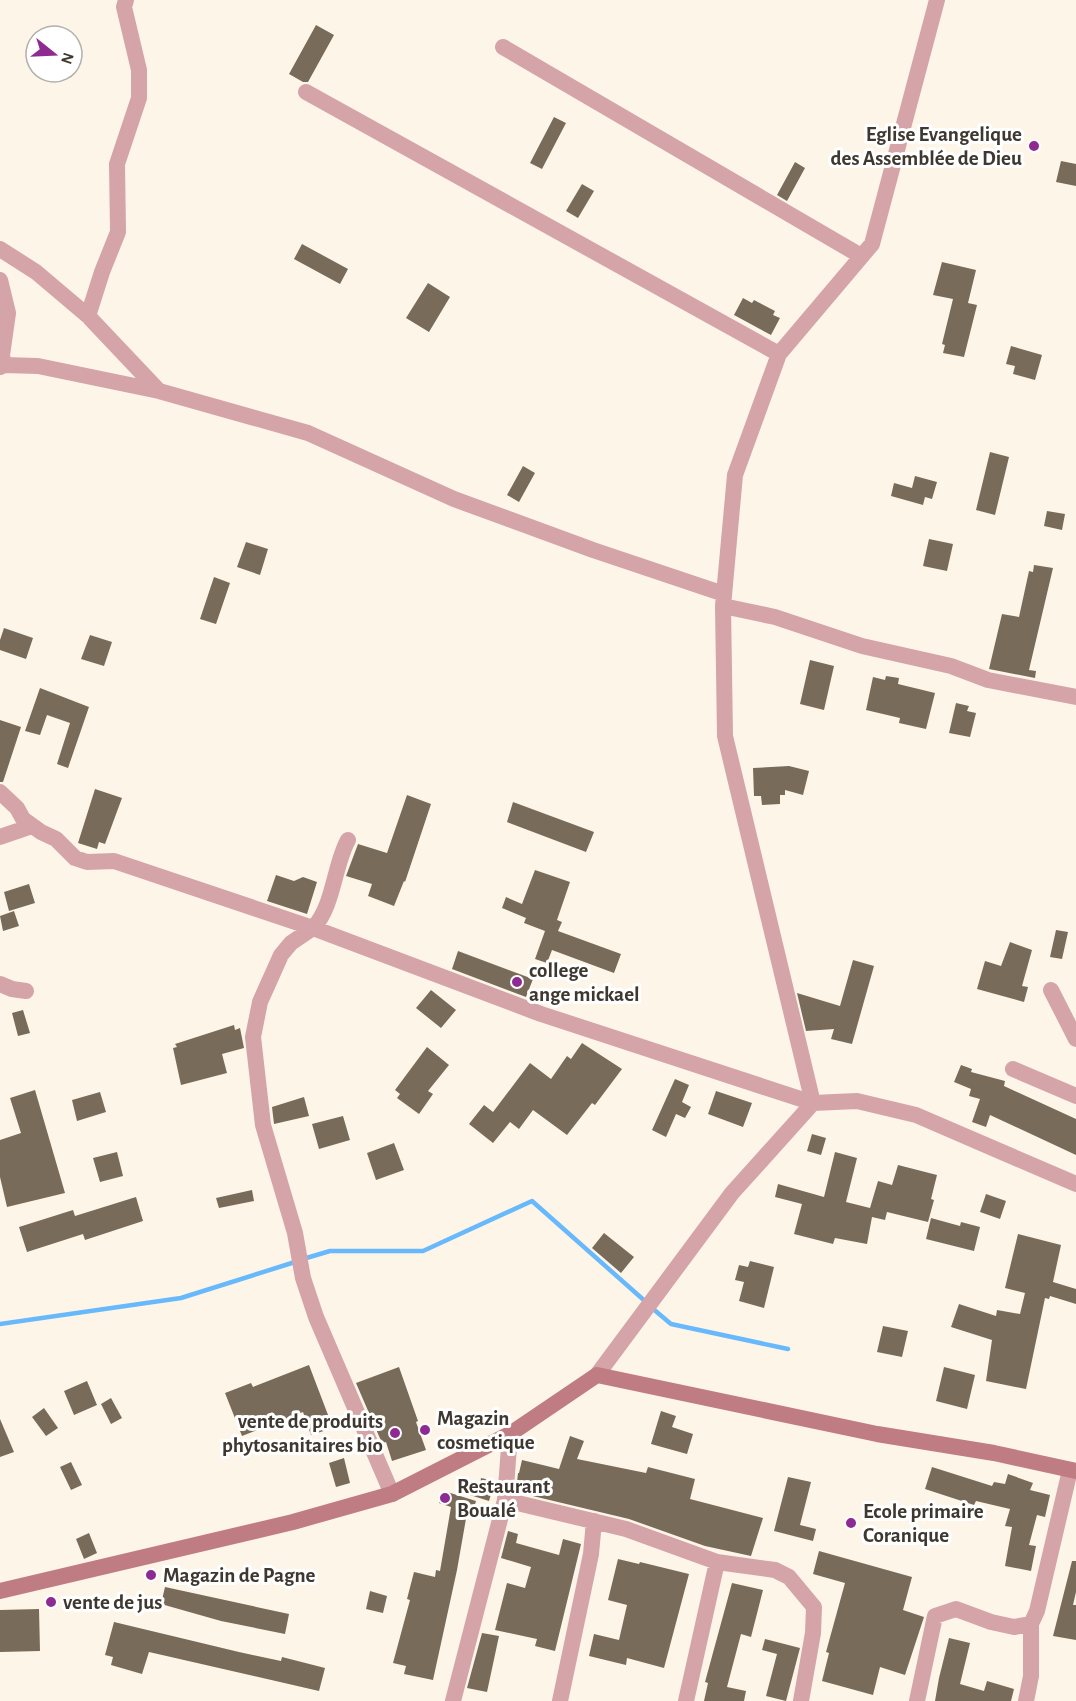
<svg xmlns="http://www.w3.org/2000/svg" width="1076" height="1701" font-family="'Alegreya Sans',sans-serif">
	<rect width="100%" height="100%" fill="#fef5e9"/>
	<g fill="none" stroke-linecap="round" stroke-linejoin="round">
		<!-- stream -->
		<path stroke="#68b9fc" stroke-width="4.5" d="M303,1259L330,1251H423L532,1201L646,1302
			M652,1308L671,1324L788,1349
			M0,1324L181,1298L295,1262"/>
	</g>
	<!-- building -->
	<path fill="#786b59" d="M316,25L334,35L308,82H303L289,74Z
		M554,117L566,123L542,169L530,163Z
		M1061,161L1076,164V186L1056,182Z
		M795,162L805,168L787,201L777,195Z
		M582,184L594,191L578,218L566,211Z
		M302,244L348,269L340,284L294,259Z
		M942,262L976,270L968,303L977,305L964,357L943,353L945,345L942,344L953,299L933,295Z
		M428,283L450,297L429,332L406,318Z
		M743,298L752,303L754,300L775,311L773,315L780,318L771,335L734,315Z
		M1011,346L1042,355L1035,380L1013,374L1015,366L1006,364Z
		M990,452L1009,457L995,515L976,510Z
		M523,466L535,473L519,502L507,495Z
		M915,476L937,482L932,499L925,497L923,505L891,496L894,483L912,488Z
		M1047,511L1065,514L1062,530L1044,526Z
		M929,539L953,544L947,571L923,566Z
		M246,542L268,549L260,575L237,567Z
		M1034,565L1053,568L1029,670L1036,671L1035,678L989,669L1002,614L1019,617L1029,571L1033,572Z
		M214,577L230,583L216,624L200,619Z
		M4,628L33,638L26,659L0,650V640Z
		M90,635L112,642L104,666L81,659Z
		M810,660L834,666L824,710L800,704Z
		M886,676L899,678L898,684L935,693L926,729L899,723L900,718L866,710L873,677L885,680Z
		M40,688L89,707L68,768L57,764L70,723L47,715L40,735L25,731Z
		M956,703L969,706L967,711L976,713L970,737L949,733Z
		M0,720L21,727L3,782H0Z
		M789,766L809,771L803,795L785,790V795H780V804L762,805L761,796H754L753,768Z
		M95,789L122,798L105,844L99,842L97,849L78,843Z
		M407,795L431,804L405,882L404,881L394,906L368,896L372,884L346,876L358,844L387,853Z
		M513,802L594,832L586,852L507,822Z
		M535,870L570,882L557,920L562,922L558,931L621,954L614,973L552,950L547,963L535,959L545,931L524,923L526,918L502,908L506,897L522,904Z
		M276,875L294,881L303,877L317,882L307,914L267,901Z
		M29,884L35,903L9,911L4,892Z
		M14,911L19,926L3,931L0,916Z
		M1056,930L1068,932L1062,959L1050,957Z
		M1010,942L1032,950L1022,986L1028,987L1024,1002L977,989L985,961L1001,966Z
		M458,951L533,979L526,997L452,969Z
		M853,960L874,966L852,1044L831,1039L834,1029L806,1031L797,993L840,1006Z
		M431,990L456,1010L441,1028L416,1008Z
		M23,1010L30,1033L18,1036L12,1013Z
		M234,1025L235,1030L240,1028L244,1048L222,1054L227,1073L181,1085L173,1048L177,1047L175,1044Z
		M582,1043L622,1069L595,1105L592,1103L567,1135L533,1110L519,1129L510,1122L493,1143L469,1124L484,1105L493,1112L530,1063L551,1079L567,1056L571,1059Z
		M427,1047L449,1065L428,1091L433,1094L419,1114L397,1098L400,1094L395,1090Z
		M961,1065L972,1069L971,1072L1005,1081L1004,1086L1076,1119V1155L990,1115L986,1127L972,1122L980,1099L969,1096L971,1089L954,1082Z
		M675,1079L689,1085L682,1102L691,1107L685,1118L676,1114L666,1137L652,1130Z
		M35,1090L65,1193L7,1207L0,1177V1140L21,1133L10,1098Z
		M716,1091L752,1103L743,1127L708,1114Z
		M100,1092L106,1112L77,1121L72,1100Z
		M304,1097L309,1116L274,1124L272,1107Z
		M343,1116L350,1140L319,1149L312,1124Z
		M812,1134L826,1138L821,1155L807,1151Z
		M394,1143L404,1170L376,1180L367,1153Z
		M117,1152L123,1176L100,1182L93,1158Z
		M835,1152L857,1158L846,1202L870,1208L878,1181L892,1185L898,1165L937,1175L931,1199L934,1200L928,1222L887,1212L885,1220L872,1217L867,1244L835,1238L833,1244L794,1234L802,1204L775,1197L778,1184L824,1197Z
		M252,1190L254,1201L219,1208L216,1198Z
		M986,1194L1006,1201L1000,1219L980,1212Z
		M136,1197L143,1221L85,1240L83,1234L27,1252L19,1227L73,1210L75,1216Z
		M931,1218L960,1226L961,1222L980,1227L974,1251L926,1239Z
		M604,1233L634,1257L621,1273L592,1248Z
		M1018,1234L1061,1245L1053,1282L1076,1289V1304L1050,1296L1049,1299L1045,1298L1026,1389L986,1381L992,1340L951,1327L959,1304L996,1316L997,1310L1020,1314L1025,1293L1005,1288Z
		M750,1261L774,1267L764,1308L739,1301L744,1282L735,1280L739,1265L748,1267Z
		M883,1326L908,1331L902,1357L877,1352Z
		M309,1365L333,1428L311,1435L303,1412L242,1436L225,1393L251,1383L253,1387Z
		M399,1367L418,1421L416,1422L426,1450L392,1461L386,1442L382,1443L356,1383Z
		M944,1367L975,1375L967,1409L936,1401Z
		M87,1381L97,1405L74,1415L64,1391Z
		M111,1398L122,1418L111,1424L101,1404Z
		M44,1408L58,1428L46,1436L32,1417Z
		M661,1411L676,1416L672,1427L693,1434L687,1454L651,1444Z
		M0,1419L14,1452L0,1457Z
		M570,1436L584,1441L577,1459L646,1473L648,1467L695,1479L690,1499L763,1518L751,1556L705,1546L629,1519L516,1492L518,1473H519L522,1460L559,1469Z
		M344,1458L350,1483L336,1487L329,1463Z
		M71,1462L82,1485L71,1490L60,1467Z
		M932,1467L992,1486L994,1482L1005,1484L1008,1474L1033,1483L1030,1490L1050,1495L1045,1517L1037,1515L1029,1545L1036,1546L1031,1571L1005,1566L1012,1527L1005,1526L1010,1509L976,1501L974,1505L925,1489Z
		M788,1477L811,1482L800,1525L816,1529L813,1541L774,1531Z
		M481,1478L495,1481L489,1501L470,1495L474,1482L480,1484Z
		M444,1491L476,1501L472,1515L467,1513L457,1570L433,1680L404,1674L406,1666L393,1663L410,1600L407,1599L414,1572L435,1577L436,1570L440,1571L451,1507L439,1503Z
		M508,1531L518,1534L516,1543L559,1555L563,1539L581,1544L555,1651L535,1646L537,1639L495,1630L507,1583L525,1588L531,1567L501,1558Z
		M89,1533L97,1553L84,1559L76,1539Z
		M819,1551L912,1577L903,1610L924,1617L905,1675L880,1667L873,1695L822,1681L829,1653L826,1652L845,1583L813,1574Z
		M618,1559L639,1564L640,1562L689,1574L664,1668L627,1658L626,1665L589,1656L594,1634L619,1640L627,1605L608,1600Z
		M1072,1561H1076V1592L1073,1605H1076V1640L1053,1636Z
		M732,1583L763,1590L751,1637L741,1634L727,1687L746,1691L744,1701H704L708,1683L705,1682Z
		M165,1587L289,1614L285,1634L221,1621L161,1604Z
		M370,1591L387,1596L383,1613L366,1609Z
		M39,1609L40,1651L0,1652V1610Z
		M114,1622L239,1652L281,1661L282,1657L325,1668L319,1691L149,1652L142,1674L111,1665L113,1657L105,1655Z
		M482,1633L499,1636L487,1692L467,1688Z
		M949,1638L970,1643L960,1684L984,1691L987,1681L1014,1689L1011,1701H935L939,1678Z
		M765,1639L800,1648L786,1701L766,1696L777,1654L762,1650Z"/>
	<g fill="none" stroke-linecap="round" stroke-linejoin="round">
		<!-- minor -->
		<path stroke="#d4a4a9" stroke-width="16" d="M503,47L861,256
			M306,92L779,354
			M0,249L36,272L88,316L159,391L308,433L454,499L593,550L724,594
			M0,280L8,313L2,355L4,365
			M88,316L102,272L118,232L117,164L139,98V70L124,7L126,0
			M0,367L4,365L38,366L159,391
			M723,606L775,617L862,646L951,666L988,680L1076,697
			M0,792L17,808L23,819L41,832L56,839L75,858L87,862L114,861L313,928C334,906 334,865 348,840
			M0,837L32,826
			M0,984L12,989L26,991
			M1051,990L1076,1039
			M1013,1069L1076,1096
			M813,1103L725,736L723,606L735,475L779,354L872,244L937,0
			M597,1375L732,1193L813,1103L857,1101L916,1115L1076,1184
			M392,1494L316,1317L303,1278L295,1233L263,1125L253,1037L260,1002L281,955L291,943L313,928L541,1014L813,1103
			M505,1500L626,1529L717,1562L775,1570L789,1577L814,1607L813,1633L801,1701
			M453,1701L505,1500L510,1434
			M560,1701L591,1554L594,1521
			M686,1701L717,1562
			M917,1701L935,1616L956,1609L991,1622L1014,1627L1031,1624L1037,1611L1070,1470
			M1026,1701L1031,1676V1624"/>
		<!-- secondary -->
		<path stroke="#c07c83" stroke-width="16" d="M0,1591L293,1522L392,1494L510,1434L597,1375L877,1434L994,1453L1076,1471"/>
	</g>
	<!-- markers -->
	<g fill="#8d2b93" stroke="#fff" stroke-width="2">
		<circle cx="1034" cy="146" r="6"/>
		<circle cx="517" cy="982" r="6"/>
		<circle cx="425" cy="1430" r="6"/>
		<circle cx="395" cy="1433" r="6"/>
		<circle cx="445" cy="1498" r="6"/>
		<circle cx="851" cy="1523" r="6"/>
		<circle cx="151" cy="1575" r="6"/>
		<circle cx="51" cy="1602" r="6"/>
	</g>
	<g text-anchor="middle" stroke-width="6" stroke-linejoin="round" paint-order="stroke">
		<!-- poi labels -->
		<g font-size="21" font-weight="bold" fill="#3e3830" stroke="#fff" text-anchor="start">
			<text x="1022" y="141" text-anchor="end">Eglise Evangelique<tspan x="1022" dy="24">des Assemblée de Dieu</tspan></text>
			<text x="529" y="977">college<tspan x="529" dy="24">ange mickael</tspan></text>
			<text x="437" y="1425">Magazin<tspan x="437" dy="24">cosmetique</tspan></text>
			<text x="383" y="1428" text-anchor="end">vente de produits<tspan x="383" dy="24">phytosanitaires bio</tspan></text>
			<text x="457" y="1493">Restaurant<tspan x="457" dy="24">Boualé</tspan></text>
			<text x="863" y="1518">Ecole primaire<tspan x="863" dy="24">Coranique</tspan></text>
			<text x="163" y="1582">Magazin de Pagne</text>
			<text x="63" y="1609">vente de jus</text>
		</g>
	</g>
	<!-- north arrow -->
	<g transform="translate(54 54) rotate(108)"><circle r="28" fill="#ffffff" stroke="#b2afac" stroke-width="1.5"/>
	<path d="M0-4.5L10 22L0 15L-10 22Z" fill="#8d2b93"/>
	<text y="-9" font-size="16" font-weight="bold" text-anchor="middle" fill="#3e3830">N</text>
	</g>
</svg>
